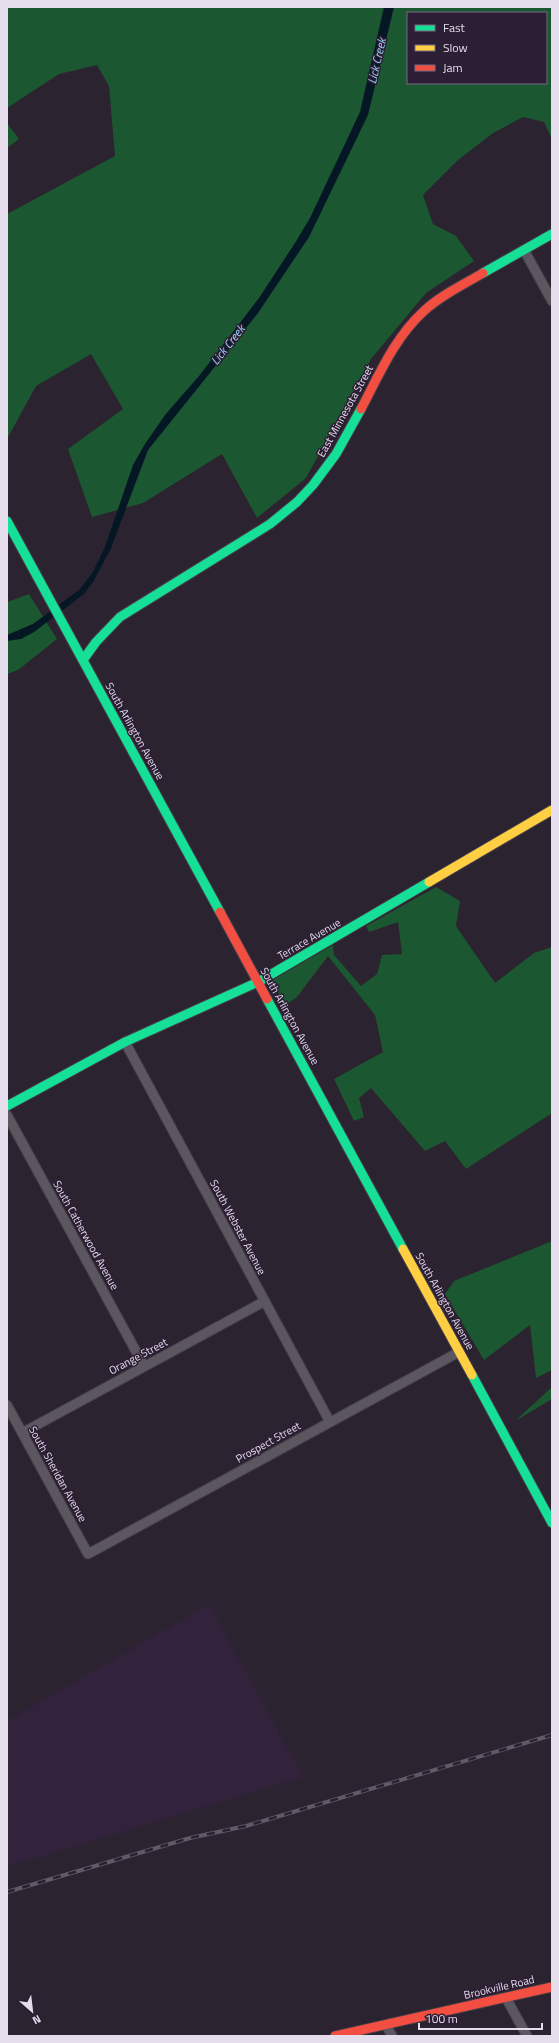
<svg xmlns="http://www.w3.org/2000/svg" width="559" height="2043" font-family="'Titillium Web',sans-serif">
	<rect width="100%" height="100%" fill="#2b232f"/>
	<!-- built -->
	<path fill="#32223c" d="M209,1604L303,1777L7,1867V1721Z"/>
	<!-- forest -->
	<path fill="#1b5731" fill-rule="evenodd" d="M7,7H552V139L544,122L523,117L493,133L458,160L423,195L433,224L456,236L474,261L426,293L371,359L306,478L257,518L222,454L143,503L92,517L68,449L123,409L91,354L36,386L7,439V214L115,156L109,86L97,65L59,74L7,108ZM408,13H546V83H408Z
		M7,123L19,139L7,148Z
		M29,594L57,639L18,670L7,674V602Z
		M436,887L460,901L456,926L495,983L534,953L552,947V1113L466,1169L445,1141L425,1151L371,1088L359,1098L364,1117L354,1121L334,1079L383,1052L375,1015L328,956L297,997L286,1005L271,981L333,945L334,955L361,986L377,974L382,955L402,954L398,922L369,932L366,926Z
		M552,1241V1370L536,1378L530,1325L484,1360L445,1294L454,1281Z
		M552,1387V1399L515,1421Z"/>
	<!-- water -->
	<path fill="#051725" d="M384,7H394L368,115L309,237L258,313L148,450L111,548L93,582L84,594L34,632L21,639L7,641V635L33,624L79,590L93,572L105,547L133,465L145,444L165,415L199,376L259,298L295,243L310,218L360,112Z"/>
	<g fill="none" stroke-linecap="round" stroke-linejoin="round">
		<!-- street casing -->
		<g stroke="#453f49" stroke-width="11">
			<path id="street" d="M524,250L552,301
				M125,1042L330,1422
				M7,1115L144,1366
				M7,1405L88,1554L459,1352
				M22,1433L265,1301
				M506,1998L527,2036
				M386,2025L392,2036"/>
		</g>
		<!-- fast casing -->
		<g stroke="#453f49" stroke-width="11">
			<path id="fast" d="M483,273L552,234
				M7,521L220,912
				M83,660L96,642L120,617L270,524L297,502L313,485L336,454L361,409
				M267,999L403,1249
				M7,1106L125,1042L258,982L429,882
				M472,1375L552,1523"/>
		</g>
		<!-- slow casing -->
		<g stroke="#453f49" stroke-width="11">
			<path id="slow" d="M429,882L552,810
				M403,1249L472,1375"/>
		</g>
		<!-- jam casing -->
		<g stroke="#453f49" stroke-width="11">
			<path id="jam" d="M361,409C379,375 395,337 424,311C441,295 463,285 483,273
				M220,912L267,999
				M335,2036L552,1987"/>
		</g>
		<!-- street -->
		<use href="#street" stroke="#5c5660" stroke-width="9"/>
		<!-- fast -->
		<use href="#fast" stroke="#16e098" stroke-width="9"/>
		<!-- slow -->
		<use href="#slow" stroke="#ffcf43" stroke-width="9"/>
		<!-- jam -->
		<use href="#jam" stroke="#f24e42" stroke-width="9"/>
		<!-- rail casing -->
		<g stroke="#615a65" stroke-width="4">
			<path id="rail" d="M7,1892L190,1838L246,1826L552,1735"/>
		</g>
		<!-- rail -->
		<use href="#rail" stroke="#2c1e34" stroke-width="2.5" stroke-dasharray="8" stroke-linecap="butt"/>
	</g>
	<g text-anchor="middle" stroke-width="3" stroke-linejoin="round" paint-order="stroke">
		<!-- street labels -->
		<g font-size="11" fill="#e6ddec" stroke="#2c1e34">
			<text transform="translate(345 411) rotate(-61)" y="4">East Minnesota Street</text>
			<text transform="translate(135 731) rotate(61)" y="4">South Arlington Avenue</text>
			<text transform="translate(309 939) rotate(-30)" y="4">Terrace Avenue</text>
			<text transform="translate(290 1016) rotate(61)" y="4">South Arlington Avenue</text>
			<text transform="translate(238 1227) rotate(62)" y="4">South Webster Avenue</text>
			<text transform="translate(86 1235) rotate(61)" y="4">South Catherwood Avenue</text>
			<text transform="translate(445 1301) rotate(61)" y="4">South Arlington Avenue</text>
			<text transform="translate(138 1356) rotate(-28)" y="4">Orange Street</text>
			<text transform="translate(268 1442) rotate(-29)" y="4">Prospect Street</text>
			<text transform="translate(58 1474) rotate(61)" y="4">South Sheridan Avenue</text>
			<text transform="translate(499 1987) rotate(-13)" y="4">Brookville Road</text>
		</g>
		<!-- water labels -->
		<g font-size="12" font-style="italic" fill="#9ad4f9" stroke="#2c1e34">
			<text transform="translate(377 61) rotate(-77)" y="4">Lick Creek</text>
			<text transform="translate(228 345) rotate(-52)" y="4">Lick Creek</text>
		</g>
	</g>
	<!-- border -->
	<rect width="559" height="2043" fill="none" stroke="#e6ddec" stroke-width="16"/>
	<!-- legend -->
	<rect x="407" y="12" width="140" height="72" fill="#2c1e34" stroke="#766a7e"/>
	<rect x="415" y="25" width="20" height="6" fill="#16e098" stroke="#766a7e"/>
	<text x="443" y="32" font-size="12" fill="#e6ddec">Fast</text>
	<rect x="415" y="45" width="20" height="6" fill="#ffcf43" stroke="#766a7e"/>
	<text x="443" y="52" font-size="12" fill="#e6ddec">Slow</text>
	<rect x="415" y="65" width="20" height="6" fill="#f24e42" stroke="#766a7e"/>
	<text x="443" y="72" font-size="12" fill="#e6ddec">Jam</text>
	<!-- north arrow -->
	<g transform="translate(32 2011) rotate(152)" stroke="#2c1e34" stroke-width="3" paint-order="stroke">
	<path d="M0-3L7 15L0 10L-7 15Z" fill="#e6ddec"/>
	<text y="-6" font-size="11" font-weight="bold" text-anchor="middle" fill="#e6ddec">N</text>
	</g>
	<!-- scale -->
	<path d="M419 2023v6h123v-6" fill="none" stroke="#e6ddec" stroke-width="2"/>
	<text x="425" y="2023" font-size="12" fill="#e6ddec" stroke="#2c1e34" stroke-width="3" paint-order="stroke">100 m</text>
</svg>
